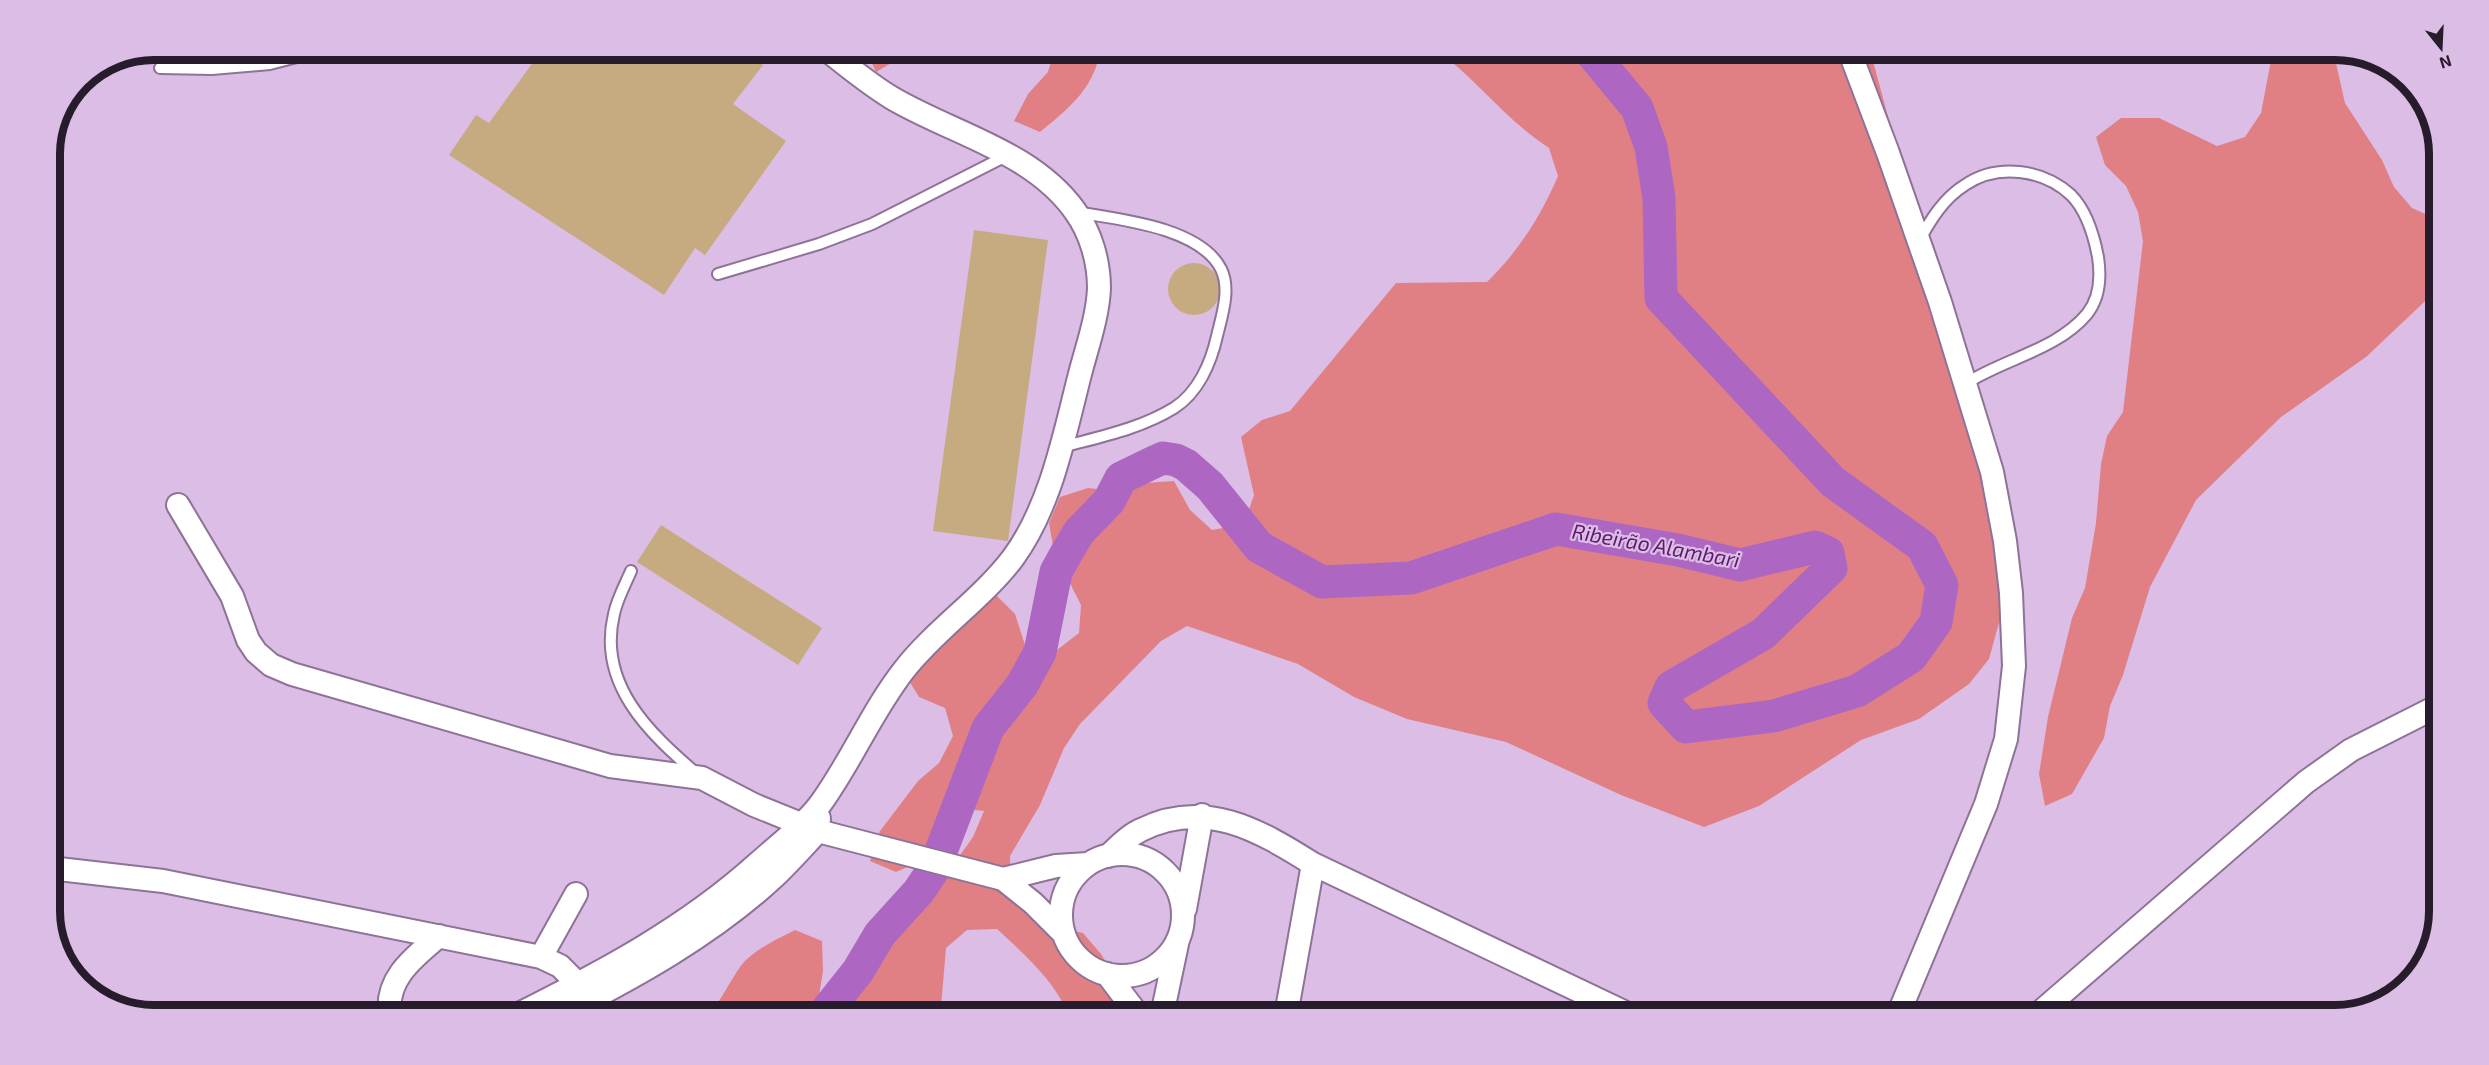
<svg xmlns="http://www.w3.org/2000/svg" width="2489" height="1065" font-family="'Exo 2',sans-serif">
	<rect width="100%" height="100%" fill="#dcbde6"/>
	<!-- green -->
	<path fill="#e08084" d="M866,50H906L905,55L876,72Z
		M1054,50H1100C1095,88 1068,109 1040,132L1014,121L1028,94L1048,72Z
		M1437,50H1870L2009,565L2005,601L1989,659L1969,684L1919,719L1861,740L1759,806L1704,827L1621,795L1506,742L1407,719L1354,697L1298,664L1187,626L1161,641L1080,724L1064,748L1040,805L1010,856L1011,886L1054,926L1083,933L1101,954L1132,1006L1135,1015H1069C1053,979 1026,956 997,929L967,930L946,948L941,1007L935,1015H844L874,951L917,903L938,886L973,837L984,811L956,808L926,859L896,872L870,861L880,831L918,781L939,763L953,736L945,708L919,697L903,671L994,593L1015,614L1025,645L1057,650L1079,633L1081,605L1054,552L1049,523L1060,497L1088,488L1116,491L1144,483L1174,481L1190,510L1212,530L1244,524L1254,495L1241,437L1262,420L1290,411L1396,283L1487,282C1518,252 1541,216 1558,176L1549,148C1506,120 1477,80 1437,50Z
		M2273,50H2333L2345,103L2382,160L2394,187L2412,208L2439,220L2438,289L2366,357L2281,417L2196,500L2150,587L2123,675L2110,706L2104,738L2072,794L2045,806L2039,774L2048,717L2072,618L2085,588L2096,523L2101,464L2107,436L2123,412L2143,241L2138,212L2126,186L2105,165L2096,137L2121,118H2159L2217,146L2245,137L2261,113Z
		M795,930L822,941L823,971L816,1015H709C721,1000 729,983 740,967C752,950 778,939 795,930Z"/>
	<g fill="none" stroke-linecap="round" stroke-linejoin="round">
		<!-- river -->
		<path stroke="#ad67c3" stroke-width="33" d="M823,1015L858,971L880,934L919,891L935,867L988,728L1022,685L1040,652L1056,572L1067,552L1079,532L1109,501L1121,478L1154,462L1163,458L1176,460L1186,465L1210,486L1259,547L1322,582L1411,578L1556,529L1678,550L1740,565L1815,547L1828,553L1831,568L1763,634L1671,687L1664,703L1686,727L1774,716L1857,691L1911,657L1936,622L1942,585L1922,546L1833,482L1661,298L1659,198L1651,147L1637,108L1589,50"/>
	</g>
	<!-- building -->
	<path fill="#c6ab81" d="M542,50H742L763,65L733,104L786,141L705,255L695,248L664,295L449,155L476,115L489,123Z
		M974,230L1048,240L1008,541L933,531Z
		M1168 289a26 26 0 1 1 52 0a26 26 0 1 1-52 0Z
		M661,525L822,628L798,665L637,562Z"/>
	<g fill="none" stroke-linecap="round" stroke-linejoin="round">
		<!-- service casing -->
		<g stroke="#8e7297" stroke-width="14">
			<path id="service" d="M160,68L212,69L270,64L324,50
				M1919,241C1931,219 1944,198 1965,185C1997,163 2043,169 2071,195C2087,211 2094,236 2098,257C2101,277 2100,298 2087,314C2057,350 2003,359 1965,384
				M718,274L819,244L872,224L1008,155
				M1062,447C1099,437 1140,429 1174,408C1198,393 1211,363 1217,336C1222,315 1231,289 1221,269C1200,227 1117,219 1076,212
				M631,571C625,585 617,599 614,614C597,684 649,733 697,774"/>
		</g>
		<!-- minor casing -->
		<g stroke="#8e7297" stroke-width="26">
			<path id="minor" d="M1849,50L1888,153L1940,302L1992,472L2005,541L2011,593L2014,666L2006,739L1986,804L1898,1015
				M178,505L232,596L248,640L256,652L271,665L292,674L610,766L702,778L754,805L818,831L1003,879L1033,903L1064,934
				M1061 915a61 61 0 1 1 122 0a61 61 0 1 1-122 0Z
				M1108,856C1118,847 1129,835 1141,830C1204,798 1259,830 1313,864L1630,1015
				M50,868L163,881L541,957L560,966L578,984
				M1003,879L1056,866L1088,864
				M1185,909L1202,815
				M541,957L576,894
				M1107,974L1138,1015
				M390,1015C385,979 413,958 439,936
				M517,1015C603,972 686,928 757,864C778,845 805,825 821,803C852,760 872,711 904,670C936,629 981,600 1013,558C1051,506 1064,436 1080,374C1087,347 1098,316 1099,288C1099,262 1091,233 1075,211C1032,151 953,134 892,98C869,84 848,67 827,50
				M560,1015C635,977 711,935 773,878C789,863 803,847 818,831L819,818
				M1162,1015L1177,944
				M1286,1015L1313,864
				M2037,1015L2306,782L2351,750L2434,708"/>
		</g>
		<!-- service -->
		<use href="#service" stroke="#fff" stroke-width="10"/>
		<!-- minor -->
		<use href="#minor" stroke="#fff" stroke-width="22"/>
	</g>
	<g text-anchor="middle" stroke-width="4.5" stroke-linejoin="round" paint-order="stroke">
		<!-- water labels -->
		<g font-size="21" font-style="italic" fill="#5c1a6e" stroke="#dcbde6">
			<text transform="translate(1656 546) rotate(10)" y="7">Ribeirão Alambari</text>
		</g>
	</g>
	<!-- crop -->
	<path d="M0 0H2489V1065H0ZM154 60H2335A94 94 0 0 1 2429 154V911A94 94 0 0 1 2335 1005H154A94 94 0 0 1 60 911V154A94 94 0 0 1 154 60Z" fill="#dcbde6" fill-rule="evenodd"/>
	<path fill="none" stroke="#271c2b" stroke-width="8" d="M154 60H2335A94 94 0 0 1 2429 154V911A94 94 0 0 1 2335 1005H154A94 94 0 0 1 60 911V154A94 94 0 0 1 154 60Z"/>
	<!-- north arrow -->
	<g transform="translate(2441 48) rotate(162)" stroke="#dcbde6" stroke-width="4.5" paint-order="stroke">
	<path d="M0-4.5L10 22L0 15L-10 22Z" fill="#271c2b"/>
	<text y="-9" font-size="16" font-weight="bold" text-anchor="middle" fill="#271c2b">N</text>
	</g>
</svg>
